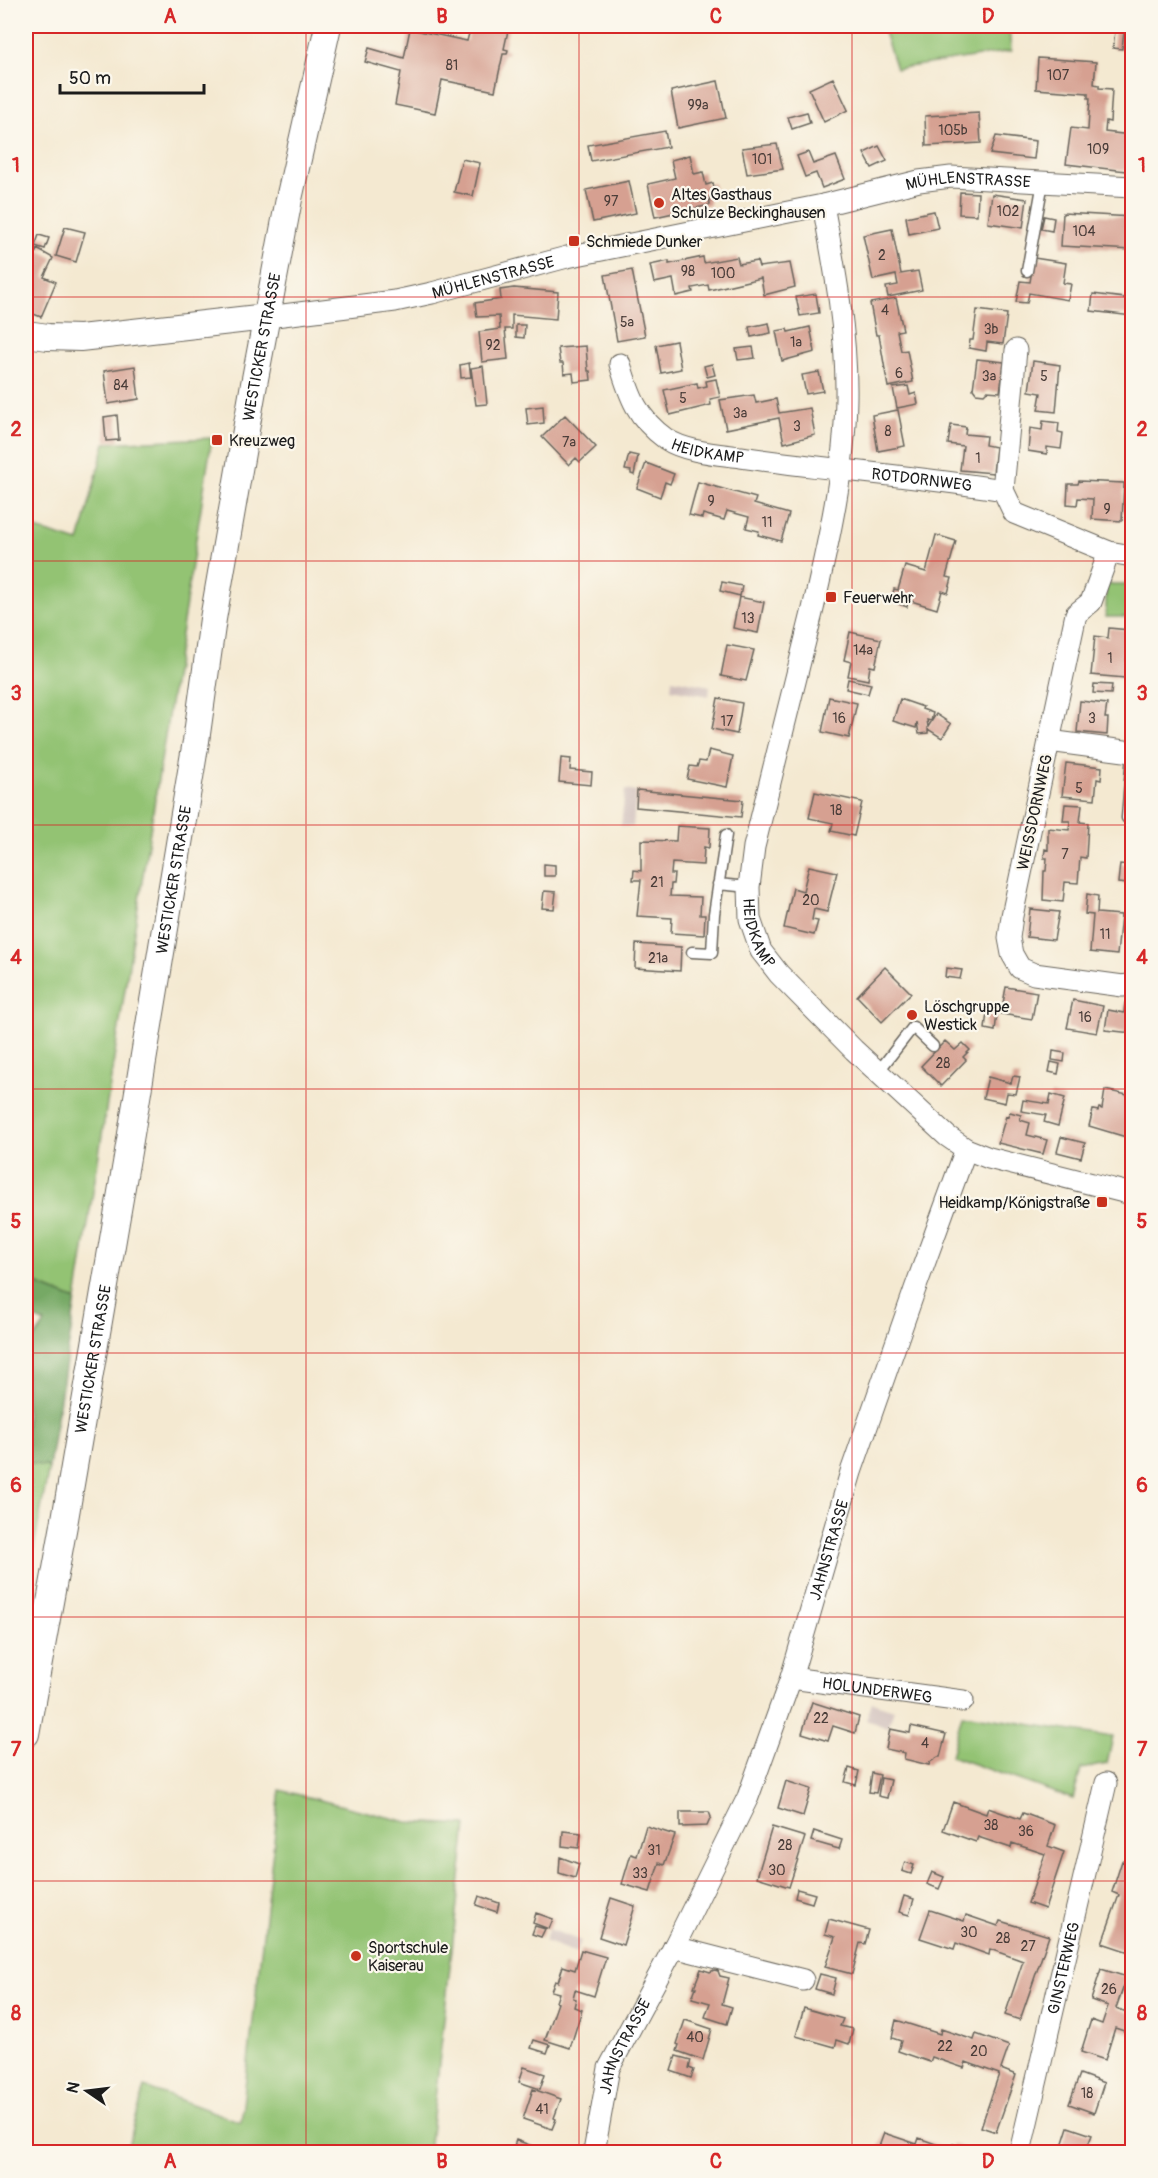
<svg xmlns="http://www.w3.org/2000/svg" width="1158" height="2178" font-family="Pangolin,sans-serif">
	<rect width="100%" height="100%" fill="#fbf7ec"/>
	<filter id="ink" filterUnits="userSpaceOnUse"><feTurbulence type="fractalNoise" baseFrequency=".0167" numOctaves="2"/><feDisplacementMap in="SourceGraphic" scale="12" xChannelSelector="R" yChannelSelector="G"/><feConvolveMatrix kernelMatrix="1 2 1 2 8 2 1 2 1" color-interpolation-filters="sRGB"/></filter>
	<filter id="wash" filterUnits="userSpaceOnUse"><feTurbulence type="fractalNoise" baseFrequency=".008" numOctaves="4" result="noise"/><feDisplacementMap in="SourceGraphic" scale="24" xChannelSelector="R" yChannelSelector="G"/><feGaussianBlur stdDeviation="1.35" result="paint"/><feColorMatrix in="noise" values="0 0 0 0 0 0 0 0 0 0 0 0 0 0 0 0 0 1.4 0 .05"/><feComposite in="paint" operator="in"/></filter>
	<g filter="url(#wash)">
		<rect width="100%" height="100%" fill="#f4e9d1"/>
		<!-- industrial -->
		<path fill="#d0c0bc" d="M672,679L710,686L709,696L671,689Z
			M625,790L636,792L633,827L621,826Z
			M872,1702L894,1709L888,1728L866,1720Z
			M549,1929L581,1941L576,1953L544,1941Z"/>
		<!-- green -->
		<path fill="#93c373" stroke="#587048" stroke-width="1.5" d="M882,26H1009L1011,51L896,69Z
			M212,438L76,1300L26,1280V526L79,542L105,443Z
			M1106,584H1132V617H1106Z
			M26,1462L49,1467L26,1590Z
			M962,1714L1113,1737L1107,1764L1081,1769L1073,1799L951,1756Z
			M280,1790L407,1822L466,1825L429,2152H126L145,2087L241,2122Z"/>
		<!-- forest -->
		<path fill="#76a965" stroke="#496240" stroke-width="1.5" d="M26,1280L76,1300L49,1467L26,1462V1350L45,1323L26,1314Z"/>
		<g id="blocks">
			<!-- building -->
			<path fill="#d6a091" d="M471,26H509L504,49L508,50L507,54H503L495,91L442,80L435,113L395,105L401,72L365,62L369,48L404,58L410,29L467,41Z
				M1115,31L1124,32L1122,49L1113,48Z
				M1038,58L1096,62L1094,84L1099,85V88L1112,89L1110,122L1106,121L1105,132L1131,135L1126,171L1066,164L1071,128L1088,130L1090,98H1088V93L1036,89Z
				M833,78L848,110L824,122L809,89Z
				M718,81L726,118L678,128L671,91Z
				M807,112L810,123L792,129L788,117Z
				M979,113L981,143L926,146L925,116Z
				M665,131L668,147L591,161L588,145Z
				M996,136L1036,141L1034,159L990,154Z
				M777,144L783,169L747,174L742,148Z
				M879,146L887,161L872,168L864,153Z
				M808,152L813,164L836,156L845,179L822,188L816,173L805,177L797,156Z
				M690,155L694,174L703,172L706,185L713,183L716,196L709,198L710,205L655,217L648,184L675,178L671,160Z
				M462,159L480,163L473,196L454,192Z
				M629,181L636,213L593,222L586,190Z
				M960,192L978,193L977,215L959,214Z
				M992,194L1027,199L1023,228L988,223Z
				M934,211L938,228L909,234L906,217Z
				M1063,213L1132,217V250L1061,246Z
				M1044,216L1054,218L1052,231L1041,229Z
				M65,227L85,232L76,262L56,256Z
				M892,229L901,274L918,271L922,290L888,297L886,287L898,285L896,275L873,280L863,235Z
				M39,235L49,238L45,249L35,246Z
				M37,249L53,258L44,277L56,282L41,317L26,311V280Z
				M703,257L704,263L737,257L739,264L757,261L759,267L790,263L795,287L764,295L761,278L709,290L708,285L692,288L693,292L676,296L673,279L654,283L650,265L669,261V264Z
				M1034,258L1066,263L1063,283L1071,284L1068,300L1029,293L1027,303L1016,302L1020,281L1030,282Z
				M632,270L645,336L617,341L605,275Z
				M514,288L558,292L556,319L512,315V329H505L508,359L482,362L479,332L500,329L499,316L477,317L475,303L501,299L500,290Z
				M816,294L819,313L800,316L796,297Z
				M1093,294L1132,299V316L1091,311Z
				M896,298L903,330L897,331L901,351L907,350L913,382L888,387L879,335H876L870,303Z
				M977,310L1007,314L1003,344L987,342L986,351L969,348L970,340H973Z
				M769,323L771,333L751,337L749,327Z
				M516,325H525L524,338L516,337Z
				M810,327L815,352L782,361L776,331L787,329L788,332Z
				M676,341L681,369L661,373L656,345Z
				M586,346L588,371H590L591,380L574,382L573,373L564,374L563,363H560L558,348Z
				M753,347L755,358L738,360L736,349Z
				M977,359L1004,362L1000,392L987,391L984,394L976,393L973,389Z
				M1033,361L1060,365L1056,412L1038,410L1041,393L1029,391Z
				M469,363L471,377L461,378L460,365Z
				M712,364L715,375L707,377L704,366Z
				M135,366L139,399L108,404L104,371Z
				M483,366L487,404L476,405L471,368Z
				M819,372L823,391L806,394L802,375Z
				M716,379L720,397L710,399L711,405L670,415L664,390L697,383L698,388L707,386L706,381Z
				M908,386L910,395L916,393L918,404L897,408L893,388Z
				M754,395L756,403L776,399L779,413L810,408L815,435L784,443L779,418L726,429L720,400Z
				M543,406L544,423L528,425L526,408Z
				M898,410L905,446L878,451L872,415Z
				M117,415L119,440L106,441L104,417Z
				M565,415L596,447L580,462L576,458L569,465L542,437Z
				M1043,421L1059,423L1058,432L1063,433L1061,449L1047,447V454L1028,451L1030,428L1042,430Z
				M951,425L966,427L965,434L986,436L985,445L996,447L993,473L960,470L963,446L948,444Z
				M629,454L638,456L634,475L631,474V471L625,470Z
				M646,463L674,474L670,484L665,482L660,497L637,488Z
				M1079,481L1124,483L1122,521L1092,519L1093,499L1078,498L1077,505L1067,504L1068,484H1078Z
				M698,482L756,498L754,504L789,514L781,541L758,535L759,531L746,528L749,517L727,511L724,520L703,514L702,518L689,515Z
				M936,535L956,541L946,577L952,578L948,593L942,591L937,609L908,600L907,607L891,601L894,589L898,590L905,566L926,572Z
				M722,582L742,586L740,596L720,591Z
				M739,597L764,602L758,633L733,628Z
				M1109,628L1129,630L1125,678L1091,675L1095,636L1108,638Z
				M850,632L881,639L875,667L870,666L868,680L848,676L851,662L844,660Z
				M727,645L754,650L746,681L721,676Z
				M848,679L871,684L868,694L846,689Z
				M1094,684L1112,685L1111,694L1093,693Z
				M829,697L857,703L849,738L822,732Z
				M718,698L742,703L737,734L712,729Z
				M900,699L923,707L922,709L933,713L931,721L927,720L928,727L936,714L951,724L942,738L928,729V733L919,734L917,722L916,728L893,721Z
				M1080,701L1107,704L1105,718H1108L1107,735L1077,732Z
				M709,750L733,756L727,787L687,779L690,766L697,767L699,761L706,762Z
				M561,758L571,759L570,770L592,772L591,785L559,782Z
				M1066,763L1102,767L1101,780L1097,779L1095,799L1062,796Z
				M637,790L743,800L741,817L636,807Z
				M815,792L862,802L854,836L831,831L833,823L809,818Z
				M1065,804L1082,805L1080,822L1088,823L1086,858L1080,857L1078,883L1065,882L1063,902L1043,900L1044,871H1046L1047,858H1044L1045,849L1048,850V828L1069,830L1070,821H1063Z
				M677,826L710,828L709,848L704,847L703,865L672,863L671,874H674L673,884H671L670,896L701,897L700,915H705L704,935L671,933L672,918L637,916L641,880H633L634,870L641,871V840L676,841Z
				M1131,842H1132V869H1130L1128,884L1118,883L1120,864L1129,865Z
				M544,864L555,865V876H544Z
				M809,866L837,872L827,912L814,909L812,920L818,921L814,935L784,928L793,888L803,891Z
				M544,891L556,892L554,909L542,908Z
				M1087,894L1098,896L1097,913L1121,915L1117,955L1090,952L1093,915L1085,914Z
				M1030,909L1059,912L1054,940L1027,937Z
				M636,944L681,947L680,971L635,968Z
				M885,967L911,993L882,1022L857,996Z
				M946,968L962,970L960,979L945,977Z
				M1006,987L1037,992L1032,1019L1001,1014Z
				M1073,1000L1103,1006L1097,1033L1067,1028Z
				M1125,1003L1132,1005V1033L1105,1030L1108,1010L1124,1013Z
				M988,1004L998,1005L995,1031L985,1029Z
				M945,1041L955,1050L963,1043L970,1050L963,1057L966,1060L941,1086L921,1066Z
				M1053,1051L1065,1053L1064,1062L1052,1060Z
				M1051,1062L1060,1064L1058,1074L1049,1072Z
				M1013,1076L1020,1077L1016,1094L1007,1093L1005,1103L983,1098L988,1077L1011,1083Z
				M1105,1090L1132,1096V1112L1126,1137L1089,1126L1093,1110L1098,1111L1099,1108L1102,1109Z
				M1051,1094L1065,1098L1058,1126L1044,1122L1046,1115L1021,1111L1023,1100L1049,1104Z
				M1010,1112L1021,1115L1020,1120L1030,1123L1027,1135L1047,1140L1043,1154L998,1143L1006,1116L1008,1117Z
				M1061,1137L1085,1143L1081,1158L1057,1152Z
				M812,1702L859,1717L855,1733L833,1726L828,1741L802,1733Z
				M911,1726L946,1734L940,1757H938L930,1762L929,1765L904,1759L905,1753L886,1749L890,1729L910,1733Z
				M849,1768L859,1771L856,1785L845,1782Z
				M872,1773L880,1775L876,1793L869,1792Z
				M881,1778L891,1780L887,1798L878,1796Z
				M786,1781L811,1789L803,1816L778,1808Z
				M953,1802L986,1814L988,1808L1020,1819L1023,1813L1055,1825L1048,1846L1064,1852L1045,1909L1028,1903L1045,1854L1012,1843L1011,1848L978,1837L976,1842L943,1830Z
				M680,1812H709L711,1817L707,1826L680,1827Z
				M646,1826L675,1835L664,1865L659,1863L650,1892L622,1884L631,1854L637,1856Z
				M772,1827L805,1837L789,1887L757,1877Z
				M563,1831L581,1833L579,1848L562,1846Z
				M814,1831L842,1840L839,1849L811,1841Z
				M560,1857L579,1864L575,1878L559,1873Z
				M1122,1861L1132,1865V1953L1102,1943L1119,1895L1112,1892Z
				M905,1862L914,1865L911,1874L902,1871Z
				M932,1872L944,1877L939,1889L927,1884Z
				M797,1889L815,1894L812,1903L795,1898Z
				M479,1896L499,1903L497,1912L476,1905Z
				M904,1896L914,1899L909,1915L899,1912Z
				M611,1898L635,1906L623,1945L599,1937Z
				M930,1910L964,1921L966,1915L998,1926L1000,1921L1049,1936L1020,2020L1005,2015L1023,1961L990,1949L989,1955L956,1943L954,1949L920,1938Z
				M536,1913L553,1919L549,1929L533,1923Z
				M829,1919L869,1930L865,1944L860,1943L852,1974L825,1967L835,1937L825,1934Z
				M535,1926L545,1929L541,1937L532,1934Z
				M581,1950L606,1957L594,1996L575,1990L573,1998L576,1999L574,2007L582,2010L570,2048L545,2040L558,2003L556,2002L559,1993L551,1991L555,1981L558,1982L563,1966L575,1970Z
				M701,1969L710,1972L714,1970L718,1971L720,1976L729,1978L722,2004L732,2007L727,2024L705,2017L710,2003L692,1998L696,1987H694Z
				M1101,1969L1127,1977L1116,2008L1132,2014L1130,2033L1115,2028L1105,2060L1081,2052L1091,2020L1102,2024L1108,2006L1091,2000Z
				M820,1974L836,1978L832,1994L815,1989Z
				M804,2008L843,2019L840,2026L853,2029L849,2044L837,2040L835,2047L796,2036Z
				M685,2020L712,2029L703,2060L677,2051L679,2045L677,2044Z
				M896,2020L940,2034L941,2029L974,2040L976,2034L1009,2046L1001,2069L1016,2075L996,2132L981,2127L999,2074L966,2062L964,2068L932,2057L930,2062L898,2051L901,2041L892,2038Z
				M534,2040L550,2045L547,2053L531,2048Z
				M676,2056L691,2060L689,2068L694,2070L691,2078L671,2071Z
				M524,2067L545,2074L540,2089L519,2082Z
				M1080,2074L1104,2083L1094,2113L1069,2104Z
				M533,2089L561,2099L554,2118L556,2119L552,2129L523,2119Z
				M1068,2127L1092,2135L1085,2152H1060Z
				M884,2133L917,2144L919,2138L952,2150L953,2144L976,2152H877Z
				M516,2140L535,2147L534,2152H512Z"/>
		</g>
	</g>
	<g filter="url(#ink)">
		<use href="#blocks" fill-opacity="0" stroke="#68645b" stroke-width="1.5"/>
		<g fill="none" stroke-linecap="round" stroke-linejoin="round">
			<!-- service casing -->
			<g stroke="#68645b" stroke-width="13">
				<path id="service" d="M1027,271L1043,182
					M1127,818L1132,754
					M718,884L749,887
					M692,952L712,953L714,914L726,835
					M878,1072L913,1027L933,1046"/>
			</g>
			<!-- minor casing -->
			<g stroke="#68645b" stroke-width="23">
				<g id="minor">
					<path id="s1" d="M823,205C835,269 847,332 846,398C845,469 829,540 813,609C794,688 773,768 754,847L749,887L750,919L761,951L779,974L854,1050L947,1136L966,1149L989,1158L1132,1194"/>
					<path id="s2" d="M267,317L395,301L432,293L567,257L823,205L919,181L951,177L1132,187"/>
					<path id="s3" d="M620,364C630,397 637,418 666,439C685,452 719,454 741,457C828,470 916,476 1003,490L1014,513L1109,552L1132,556"/>
					<path d="M1003,490L1016,350"/>
					<path d="M1109,552L1091,602L1076,614L1012,916L1009,938L1012,954L1020,968L1034,974L1123,986L1132,984"/>
					<path d="M1049,741L1132,752"/>
					<path id="s4" d="M791,1678L963,1701"/>
					<path d="M674,1947L803,1980"/>
					<path id="s5" d="M594,2152L609,2068L674,1947L748,1797L791,1678L851,1472L915,1289L966,1149"/>
					<path id="s6" d="M1020,2152L1106,1783"/>
				</g>
			</g>
			<!-- tertiary casing -->
			<g stroke="#68645b" stroke-width="28">
				<g id="tertiary">
					<path d="M26,334L48,337L80,338L267,317"/>
					<path id="s7" d="M26,1734L64,1525L130,1140L196,741L213,619L254,384L289,199L328,26"/>
				</g>
			</g>
			<!-- service -->
			<use href="#service" stroke="#fff" stroke-width="10"/>
			<!-- minor -->
			<use href="#minor" stroke="#fff" stroke-width="21"/>
			<!-- tertiary -->
			<use href="#tertiary" stroke="#fff" stroke-width="26"/>
		</g>
	</g>
	<!-- grid -->
	<path fill="none" stroke="#d62828" stroke-width="1.5" stroke-opacity="0.55" d="M306,26V2152M579,26V2152M852,26V2152M26,297H1132M26,561H1132M26,825H1132M26,1089H1132M26,1353H1132M26,1617H1132M26,1881H1132"/>
	<!-- markers -->
	<g fill="#c8321e" stroke="#fbf7ec" stroke-width="2">
		<circle cx="659" cy="203" r="6"/>
		<rect x="568" y="235" width="12" height="12" rx="3"/>
		<rect x="211" y="434" width="12" height="12" rx="3"/>
		<rect x="825" y="591" width="12" height="12" rx="3"/>
		<circle cx="912" cy="1015" r="6"/>
		<rect x="1096" y="1196" width="12" height="12" rx="3"/>
		<circle cx="356" cy="1956" r="6"/>
	</g>
	<g text-anchor="middle" stroke-width="4.5" stroke-linejoin="round" paint-order="stroke">
		<!-- number labels -->
		<g font-size="14" fill="#4a3d39">
			<text x="452" y="70">81</text>
			<text x="1058" y="80">107</text>
			<text x="698" y="110">99a</text>
			<text x="953" y="135">105b</text>
			<text x="1098" y="154">109</text>
			<text x="762" y="164">101</text>
			<text x="611" y="206">97</text>
			<text x="1008" y="216">102</text>
			<text x="1084" y="236">104</text>
			<text x="882" y="260">2</text>
			<text x="688" y="276">98</text>
			<text x="723" y="278">100</text>
			<text x="885" y="315">4</text>
			<text x="627" y="327">5a</text>
			<text x="991" y="334">3b</text>
			<text x="796" y="347">1a</text>
			<text x="493" y="350">92</text>
			<text x="899" y="378">6</text>
			<text x="989" y="381">3a</text>
			<text x="1044" y="381">5</text>
			<text x="121" y="390">84</text>
			<text x="683" y="403">5</text>
			<text x="740" y="418">3a</text>
			<text x="797" y="431">3</text>
			<text x="888" y="436">8</text>
			<text x="569" y="447">7a</text>
			<text x="978" y="463">1</text>
			<text x="711" y="506">9</text>
			<text x="1107" y="514">9</text>
			<text x="767" y="527">11</text>
			<text x="748" y="623">13</text>
			<text x="863" y="655">14a</text>
			<text x="1110" y="663">1</text>
			<text x="839" y="723">16</text>
			<text x="1092" y="723">3</text>
			<text x="727" y="726">17</text>
			<text x="1079" y="793">5</text>
			<text x="836" y="815">18</text>
			<text x="1065" y="859">7</text>
			<text x="657" y="887">21</text>
			<text x="811" y="905">20</text>
			<text x="1105" y="939">11</text>
			<text x="658" y="963">21a</text>
			<text x="1085" y="1022">16</text>
			<text x="943" y="1068">28</text>
			<text x="821" y="1723">22</text>
			<text x="925" y="1748">4</text>
			<text x="991" y="1830">38</text>
			<text x="1026" y="1836">36</text>
			<text x="785" y="1850">28</text>
			<text x="654" y="1855">31</text>
			<text x="777" y="1875">30</text>
			<text x="640" y="1878">33</text>
			<text x="969" y="1937">30</text>
			<text x="1003" y="1943">28</text>
			<text x="1028" y="1951">27</text>
			<text x="1109" y="1994">26</text>
			<text x="695" y="2042">40</text>
			<text x="945" y="2051">22</text>
			<text x="979" y="2056">20</text>
			<text x="1087" y="2098">18</text>
			<text x="542" y="2114">41</text>
		</g>
		<!-- street labels -->
		<g font-size="16" fill="#1c1c1c" stroke="#fbf7ec">
			<text dy="6" stroke="none"><textPath href="#s2" startOffset="716">MÜHLENSTRASSE</textPath></text>
			<text dy="6" stroke="none"><textPath href="#s2" startOffset="230">MÜHLENSTRASSE</textPath></text>
			<text dy="6" stroke="none"><textPath href="#s7" startOffset="1407">WESTICKER STRASSE</textPath></text>
			<text dy="6" stroke="none"><textPath href="#s3" startOffset="134">HEIDKAMP</textPath></text>
			<text dy="6" stroke="none"><textPath href="#s3" startOffset="350">ROTDORNWEG</textPath></text>
			<text transform="translate(1034 812) rotate(-78)" y="6">WEISSDORNWEG</text>
			<text dy="6" stroke="none"><textPath href="#s7" startOffset="867">WESTICKER STRASSE</textPath></text>
			<text dy="6" stroke="none"><textPath href="#s1" startOffset="742">HEIDKAMP</textPath></text>
			<text dy="6" stroke="none"><textPath href="#s7" startOffset="381">WESTICKER STRASSE</textPath></text>
			<text dy="6" stroke="none"><textPath href="#s5" startOffset="650">JAHNSTRASSE</textPath></text>
			<text dy="6" stroke="none"><textPath href="#s4" startOffset="87">HOLUNDERWEG</textPath></text>
			<text dy="6" stroke="none"><textPath href="#s6" startOffset="189">GINSTERWEG</textPath></text>
			<text dy="6" stroke="none"><textPath href="#s5" startOffset="111">JAHNSTRASSE</textPath></text>
		</g>
		<!-- poi labels -->
		<g font-size="16" fill="#1c1c1c" stroke="#fbf7ec" text-anchor="start">
			<text x="671" y="200">Altes Gasthaus<tspan x="671" dy="18">Schulze Beckinghausen</tspan></text>
			<text x="586" y="247">Schmiede Dunker</text>
			<text x="229" y="446">Kreuzweg</text>
			<text x="843" y="603">Feuerwehr</text>
			<text x="924" y="1012">Löschgruppe<tspan x="924" dy="18">Westick</tspan></text>
			<text x="1090" y="1208" text-anchor="end">Heidkamp/Königstraße</text>
			<text x="368" y="1953">Sportschule<tspan x="368" dy="18">Kaiserau</tspan></text>
		</g>
	</g>
	<!-- margin -->
	<rect width="1158" height="2178" fill="none" stroke="#fbf7ec" stroke-width="66"/>
	<!-- north arrow -->
	<g transform="translate(87 2091) rotate(284)" stroke="#fbf7ec" stroke-width="4.5" paint-order="stroke">
	<path d="M0-4.5L10 22L0 15L-10 22Z" fill="#1c1c1c"/>
	<text y="-9" font-size="16" font-weight="bold" text-anchor="middle" fill="#1c1c1c">N</text>
	</g>
	<!-- scale -->
	<path d="M60 84v9h144v-9" fill="none" stroke="#1c1c1c" stroke-width="3"/>
	<text x="69" y="84" font-size="18" fill="#1c1c1c" stroke="#fbf7ec" stroke-width="4.5" paint-order="stroke">50 m</text>
	<rect x="33" y="33" width="1092" height="2112" fill="none" stroke="#d62828" stroke-width="2"/>
	<g font-size="20" text-anchor="middle" font-weight="bold" fill="#d62828">
		<text x="170" y="23">A</text>
		<text x="442" y="23">B</text>
		<text x="716" y="23">C</text>
		<text x="988" y="23">D</text>
		<text x="16" y="172">1</text>
		<text x="1142" y="172">1</text>
		<text x="16" y="436">2</text>
		<text x="1142" y="436">2</text>
		<text x="16" y="700">3</text>
		<text x="1142" y="700">3</text>
		<text x="16" y="964">4</text>
		<text x="1142" y="964">4</text>
		<text x="16" y="1228">5</text>
		<text x="1142" y="1228">5</text>
		<text x="16" y="1492">6</text>
		<text x="1142" y="1492">6</text>
		<text x="16" y="1756">7</text>
		<text x="1142" y="1756">7</text>
		<text x="16" y="2020">8</text>
		<text x="1142" y="2020">8</text>
		<text x="170" y="2168">A</text>
		<text x="442" y="2168">B</text>
		<text x="716" y="2168">C</text>
		<text x="988" y="2168">D</text>
	</g>
</svg>
